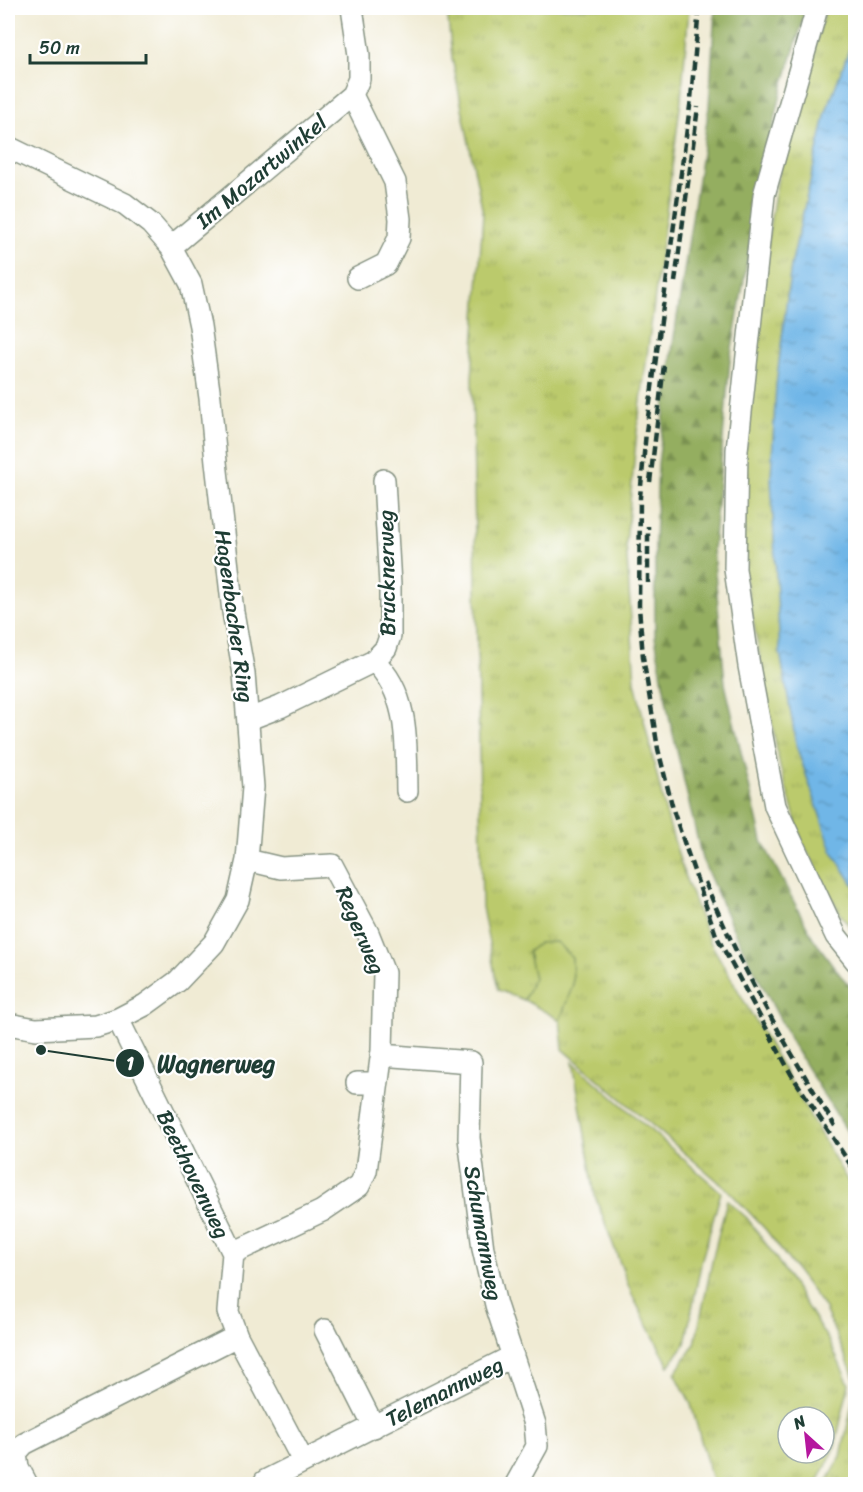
<svg xmlns="http://www.w3.org/2000/svg" width="863" height="1492" font-family="Sriracha,sans-serif">
	<defs>
		<pattern id="grass-tufts" width="24" height="20" patternUnits="userSpaceOnUse" patternTransform="scale(1.5)"><rect width="24" height="20" fill="#bbca6c"/><path d="M3 7l-1-3M5 7V3M7 7l1-3M15 17l-1-3M17 17v-4M19 17l1-3" fill="none" stroke="#a0ae5e"/></pattern>
		<pattern id="forest-firs" width="22" height="20" patternUnits="userSpaceOnUse" patternTransform="scale(1.5)"><rect width="22" height="20" fill="#94ae60"/><path d="M5 1l3.5 6h-7zM16 11l3.5 6h-7z" fill="#788f50"/></pattern>
		<pattern id="water-ripples" width="26" height="14" patternUnits="userSpaceOnUse" patternTransform="scale(1.5)"><rect width="26" height="14" fill="#70b6e7"/><path d="M2 4q2-2 4 0t4 0M15 11q2-2 4 0t4 0" fill="none" stroke="#5b95bc"/></pattern>
	</defs>
	<rect width="100%" height="100%" fill="#fff"/>
	<filter id="ink" filterUnits="userSpaceOnUse"><feTurbulence type="fractalNoise" baseFrequency=".0167" numOctaves="2"/><feDisplacementMap in="SourceGraphic" scale="12" xChannelSelector="R" yChannelSelector="G"/><feConvolveMatrix kernelMatrix="1 2 1 2 8 2 1 2 1" color-interpolation-filters="sRGB"/></filter>
	<filter id="wash" filterUnits="userSpaceOnUse"><feTurbulence type="fractalNoise" baseFrequency=".008" numOctaves="4" result="noise"/><feDisplacementMap in="SourceGraphic" scale="24" xChannelSelector="R" yChannelSelector="G"/><feGaussianBlur stdDeviation="1.35" result="paint"/><feColorMatrix in="noise" values="0 0 0 0 0 0 0 0 0 0 0 0 0 0 0 0 0 1.4 0 .05"/><feComposite in="paint" operator="in"/></filter>
	<g filter="url(#wash)">
		<rect width="100%" height="100%" fill="#f0ebd4"/>
		<!-- grass -->
		<path fill="url(#grass-tufts)" stroke="#6d8450" stroke-width="1.5" fill-rule="evenodd" d="M447,8H689L681,100L637,431L626,543L635,682L665,810L684,874L709,940L855,1194V1379L824,1307L766,1230L727,1189L563,1049L560,1020L573,984L572,959L557,942L539,943L528,952L534,978L524,1000L498,990L482,907L472,378L483,213L452,58Z
			M826,8H855V34L826,112L791,266L776,386L771,478L780,652L797,748L833,853L855,887V934L841,915L802,841L780,767L740,549L742,476L770,223L779,172Z
			M573,1062L721,1192L702,1259L685,1344L669,1366L632,1295L595,1196Z
			M727,1200L747,1218L774,1255L829,1341L849,1384L834,1450L817,1484H713L691,1404L675,1373L695,1344L713,1257ZM788,1417H824V1453H788Z
			M855,1391V1484H826L841,1456Z"/>
		<!-- forest -->
		<path fill="url(#forest-firs)" stroke="#5a764a" stroke-width="1.5" d="M715,8H807L782,89L762,176L730,360L713,550L725,684L762,841L813,938L840,975L855,991V1144L797,1052L733,929L702,859L669,716L655,637V544L658,464L673,344L709,107Z"/>
		<!-- park -->
		<path fill="#bbca6c" stroke="#6d8450" stroke-width="1.5" d="M556,942L572,958L573,984L560,1020L524,1000L534,978L528,952L539,943Z"/>
		<!-- water -->
		<path fill="url(#water-ripples)" stroke="#487a8e" stroke-width="1.5" d="M855,34V887L833,853L797,748L780,652L771,478L776,386L791,266L826,112Z"/>
	</g>
	<g filter="url(#ink)">
		<g fill="none" stroke-linecap="round" stroke-linejoin="round">
			<!-- minor casing -->
			<g stroke="#889484" stroke-width="24">
				<path id="minor" d="M817,8L764,195L737,450L735,569L749,666L775,806L836,936L856,961
					M352,95L395,182L400,219L399,238L386,264L358,278
					M8,147L125,204L151,224L171,247L191,284L200,326L210,398L216,462L233,612L244,674L253,787L247,860L238,900L214,943L178,981L145,1005L118,1019L96,1026L36,1029L8,1024
					M171,247L352,95L359,79V55L352,8
					M374,661C410,695 406,745 407,791
					M249,719L280,707L374,661L386,648L390,636V585L384,480
					M118,1019L233,1253L228,1312L237,1336L303,1461
					M381,1055L471,1062L469,1138L483,1249L496,1305L535,1424L537,1446L516,1484
					M357,1083H377
					M233,1253L322,1211L359,1186L366,1171L382,1051L384,973L368,933L332,865L281,868L247,860
					M325,1330L374,1427
					M27,1484L18,1467L16,1453L24,1444L237,1336
					M266,1484L265,1481L513,1356"/>
			</g>
			<!-- minor -->
			<use href="#minor" stroke="#fff" stroke-width="21"/>
			<!-- rail -->
			<path stroke="#1f3d34" stroke-width="4.5" stroke-dasharray="9 4.5" stroke-linecap="butt" d="M699,8L691,99L646,432L640,497L639,607L643,657L658,749L674,813L716,935L791,1074L856,1173
				M675,282L698,107
				M650,482L664,365
				M648,583V526
				M705,882C741,969 786,1046 835,1126"/>
		</g>
	</g>
	<g text-anchor="middle" stroke-width="4.5" stroke-linejoin="round" paint-order="stroke">
		<!-- street labels -->
		<g font-size="22" fill="#1f3d34" stroke="#fff">
			<text transform="translate(261 171) rotate(-40)" y="8">Im Mozartwinkel</text>
			<text transform="translate(386 573) rotate(-91)" y="8">Brucknerweg</text>
			<text transform="translate(235 616) rotate(82)" y="8">Hagenbacher Ring</text>
			<text transform="translate(361 930) rotate(67)" y="8">Regerweg</text>
			<text transform="translate(194 1174) rotate(64)" y="8">Beethovenweg</text>
			<text transform="translate(484 1233) rotate(80)" y="8">Schumannweg</text>
			<text transform="translate(444 1391) rotate(-27)" y="8">Telemannweg</text>
		</g>
	</g>
	<!-- callouts -->
	<path fill="none" stroke="#1f3d34" stroke-width="2" d="M41 1050L130 1063"/>
	<g fill="#1f3d34" stroke="#fff" stroke-width="2">
		<circle cx="41" cy="1050" r="6"/>
		<circle cx="130" cy="1063" r="15"/>
	</g>
	<g font-size="18" text-anchor="middle" font-weight="bold" fill="#fff">
		<text x="130" y="1070">1</text>
	</g>
	<g font-size="24" text-anchor="middle" font-weight="bold" fill="#1f3d34" stroke="#fff" stroke-width="4.5" stroke-linejoin="round" paint-order="stroke">
		<text x="216" y="1072">Wagnerweg</text>
	</g>
	<!-- margin -->
	<rect width="863" height="1492" fill="none" stroke="#fff" stroke-width="30"/>
	<!-- north arrow -->
	<g transform="translate(806 1435) rotate(333)"><circle r="28" fill="#ffffff" stroke="#a5b1ae" stroke-width="1.5"/>
	<path d="M0-4.5L10 22L0 15L-10 22Z" fill="#b5179e"/>
	<text y="-9" font-size="16" font-weight="bold" text-anchor="middle" fill="#1f3d34">N</text>
	</g>
	<!-- scale -->
	<path d="M30 54v9h116v-9" fill="none" stroke="#1f3d34" stroke-width="3"/>
	<text x="39" y="54" font-size="18" fill="#1f3d34" stroke="#ffffff" stroke-width="4.5" paint-order="stroke">50 m</text>
</svg>
